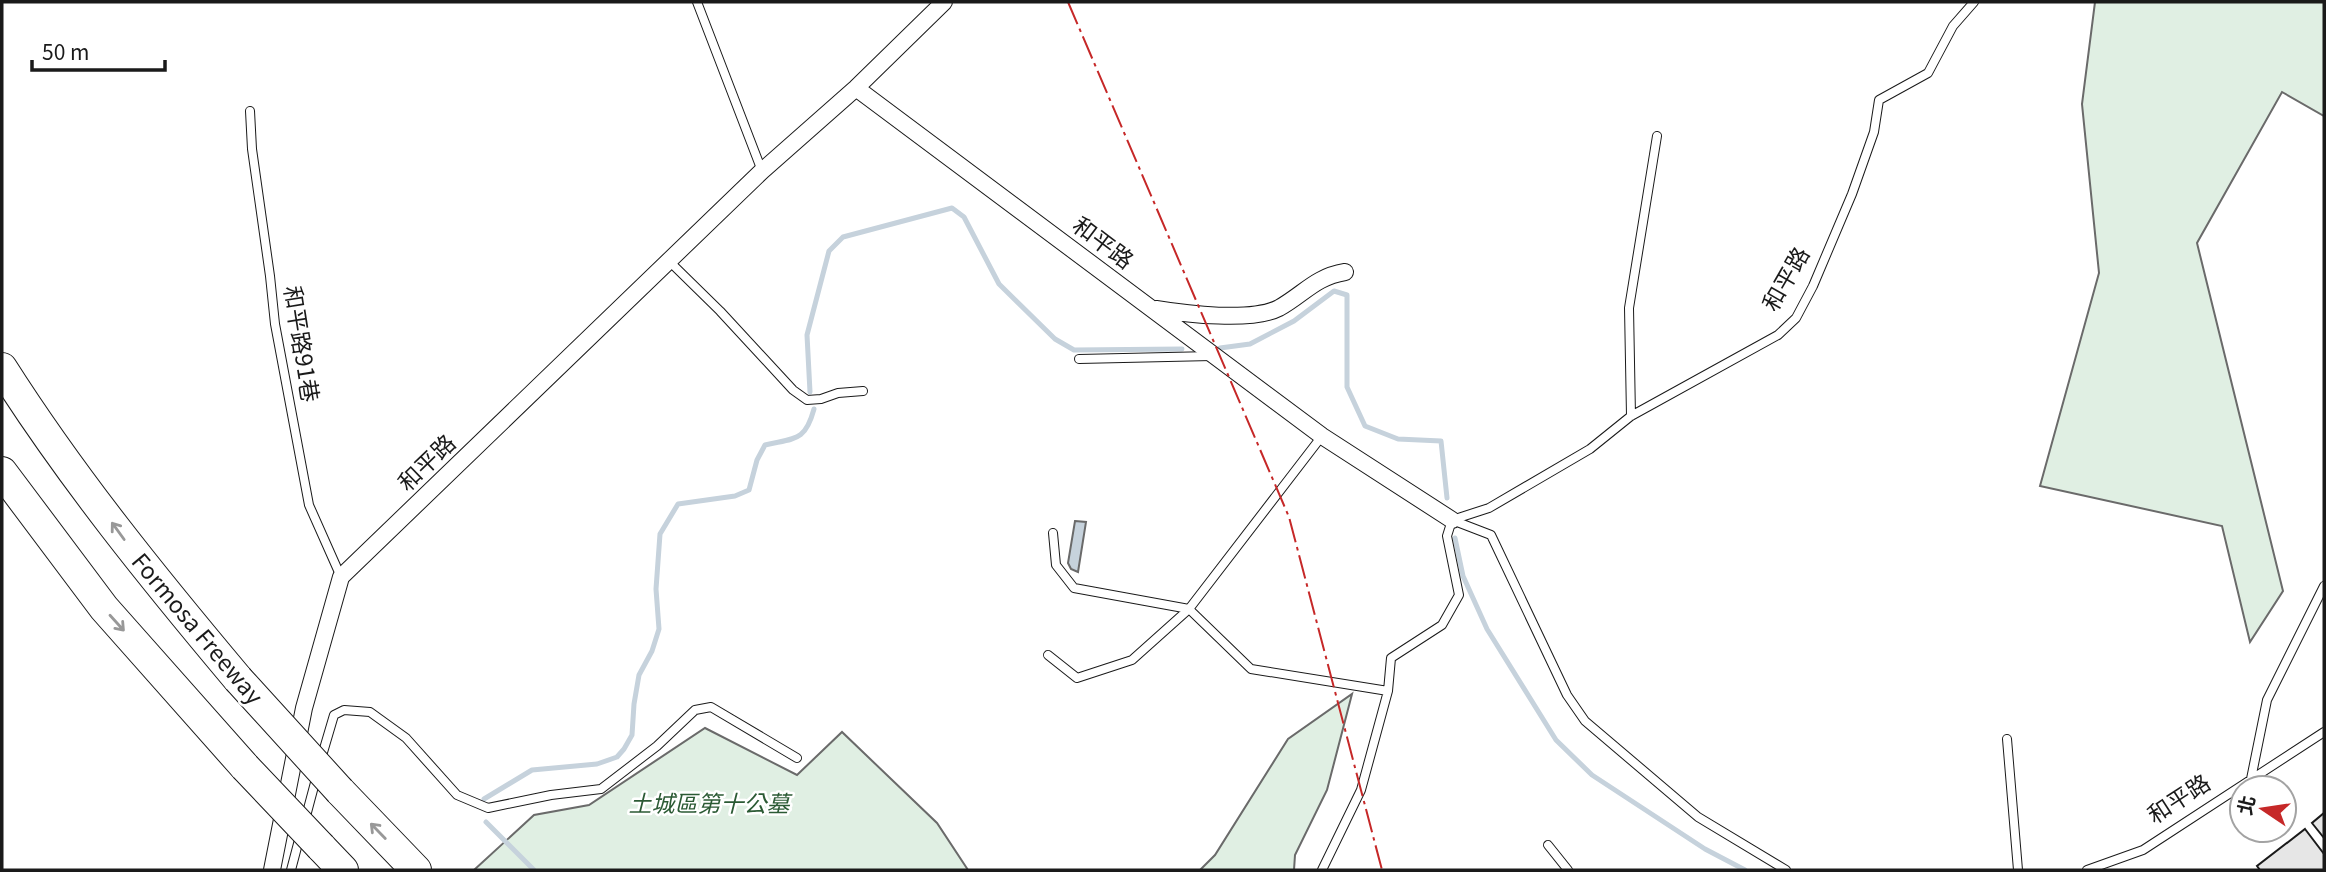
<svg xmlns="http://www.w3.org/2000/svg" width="2326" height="872" font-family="Georgia,'Noto Sans TC',serif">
	<rect width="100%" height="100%" fill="#fff"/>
	<!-- green -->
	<path fill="#e0efe3" stroke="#6a6a6a" stroke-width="2" d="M2095,2H2324V116L2282,92L2197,243L2283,591L2250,642L2222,526L2040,486L2099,273L2082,104Z
		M1352,694L1327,790L1295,855L1294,870H1200L1215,855L1288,739Z
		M705,728L797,775L842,732L937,823L968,870H474L534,815L589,805Z"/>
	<!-- water -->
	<path fill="#c6d2dc" stroke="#6a6a6a" stroke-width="2" d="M1075,521L1086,522L1078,572L1071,569L1068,563Z"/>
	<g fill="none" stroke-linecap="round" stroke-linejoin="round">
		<!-- stream -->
		<path stroke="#c6d2dc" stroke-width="5" d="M1220,348L1250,344L1294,321L1334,291L1347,295V387L1365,426L1398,439L1441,441L1447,498
			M810,392L807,335L829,251L843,237L952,208L964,217L999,284L1055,339L1074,350L1182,349
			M1455,538L1463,576L1487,629L1556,740L1592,775L1705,849L1745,870
			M484,799L532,770L597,764L617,757L624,749L632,735L634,704L639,675L652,651L659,629L656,589L660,534L678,504L735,496L749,490L757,460L765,445C795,438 805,442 814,409
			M486,822L534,870"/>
	</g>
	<!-- building -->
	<path fill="#e6e6e6" stroke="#1a1a1a" stroke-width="2" d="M2324,813V838L2312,823Z
		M2305,829L2324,854V870H2260L2257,866Z"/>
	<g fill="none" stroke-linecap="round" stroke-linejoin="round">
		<!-- service casing -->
		<g stroke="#1a1a1a" stroke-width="10">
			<path id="service" d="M697,2L762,171
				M250,111L252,149L270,276L275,324L309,505L341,577
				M669,261L720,311L793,390L807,400L821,399L838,393L863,391
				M1079,359L1212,356
				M1631,416L1629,308L1657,136
				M1452,520L1489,508L1590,449L1631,416L1778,335L1796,318L1813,286L1852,194L1874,132L1879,100L1928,73L1953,26L1974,2
				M1452,520L1491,535L1567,695L1585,721L1698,817L1786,870
				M1053,533L1056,565L1074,588L1189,609L1322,436
				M1048,655L1077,678L1132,660L1189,609L1251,669L1388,691L1391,658L1442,625L1459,595L1447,536L1452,520
				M2007,739L2018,870
				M321,759L334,715L344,710L370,712L406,738L457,795L488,808L551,795L601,789L657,746L695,710L711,707L797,758
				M2251,779L2267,700L2324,586
				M305,820L317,775
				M1548,845L1568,870
				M291,870L300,836
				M1322,870L1361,790L1388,691
				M2087,870L2143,850L2324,732"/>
		</g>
		<!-- minor casing -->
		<g stroke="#1a1a1a" stroke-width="18">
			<path id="minor" d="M856,88L1322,436L1452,520
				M1156,309C1186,314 1252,322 1279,308C1304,294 1315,277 1345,272
				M272,870L304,708L341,577L762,171L856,88L944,2"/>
		</g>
		<!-- motorway casing -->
		<g stroke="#1a1a1a" stroke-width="32">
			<path id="motorway" d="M2,368C72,478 154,579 238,679
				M2,472L104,608L245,767
				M340,791L416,870
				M321,847L343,870"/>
		</g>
		<!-- service -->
		<use href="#service" stroke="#fff" stroke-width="8"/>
		<!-- minor -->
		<use href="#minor" stroke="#fff" stroke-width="16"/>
		<!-- motorway -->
		<use href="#motorway" stroke="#fff" stroke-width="30"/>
		<!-- motorway-bridge casing -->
		<g stroke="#1a1a1a" stroke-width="32" stroke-linecap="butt">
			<path id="motorway-bridge" d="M238,679L340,791
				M245,767L321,847"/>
		</g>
		<!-- motorway-bridge -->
		<use href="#motorway-bridge" stroke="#fff" stroke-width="30"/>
		<!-- power -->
		<path stroke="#c62828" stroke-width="2" stroke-dasharray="24 5 3.5 5" stroke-linecap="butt" d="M1068,2L1289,517L1382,870"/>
	</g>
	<!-- one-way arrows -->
	<defs><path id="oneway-shaft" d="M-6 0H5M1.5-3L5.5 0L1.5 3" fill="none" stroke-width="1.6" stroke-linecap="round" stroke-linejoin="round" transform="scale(1.75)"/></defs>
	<g stroke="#989898">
		<use href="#oneway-shaft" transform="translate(118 531) rotate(-126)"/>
		<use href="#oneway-shaft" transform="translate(117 623) rotate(48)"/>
		<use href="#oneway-shaft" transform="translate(378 831) rotate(-134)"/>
	</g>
	<g text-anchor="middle" stroke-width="5" stroke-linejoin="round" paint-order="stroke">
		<!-- street labels -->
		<g font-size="23" fill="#1a1a1a" stroke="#fff">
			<text transform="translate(1103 243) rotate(37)" y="8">和平路</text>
			<text transform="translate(1786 279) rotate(-60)" y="8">和平路</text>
			<text transform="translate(301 344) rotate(81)" y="8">和平路91巷</text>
			<text transform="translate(427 463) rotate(-44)" y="8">和平路</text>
			<text transform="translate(197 629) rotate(50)" y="8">Formosa Freeway</text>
			<text transform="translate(2179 799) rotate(-33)" y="8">和平路</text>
		</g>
		<!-- park labels -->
		<g font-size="23" font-style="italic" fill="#2b5a34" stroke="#fff">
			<text x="709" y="812">土城區第十公墓</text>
		</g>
	</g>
	<!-- border -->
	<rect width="2326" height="872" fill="none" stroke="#1a1a1a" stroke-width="7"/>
	<!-- north arrow -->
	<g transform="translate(2263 809) rotate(283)"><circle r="33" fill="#ffffff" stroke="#a3a3a3" stroke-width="2"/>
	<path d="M0-5L12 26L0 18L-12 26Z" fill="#c62828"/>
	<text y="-10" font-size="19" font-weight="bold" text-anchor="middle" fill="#1a1a1a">北</text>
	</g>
	<!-- scale -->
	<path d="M32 60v10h133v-10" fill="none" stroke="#1a1a1a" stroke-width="3.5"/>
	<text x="42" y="60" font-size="21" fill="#1a1a1a" stroke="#ffffff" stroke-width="5" paint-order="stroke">50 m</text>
</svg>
